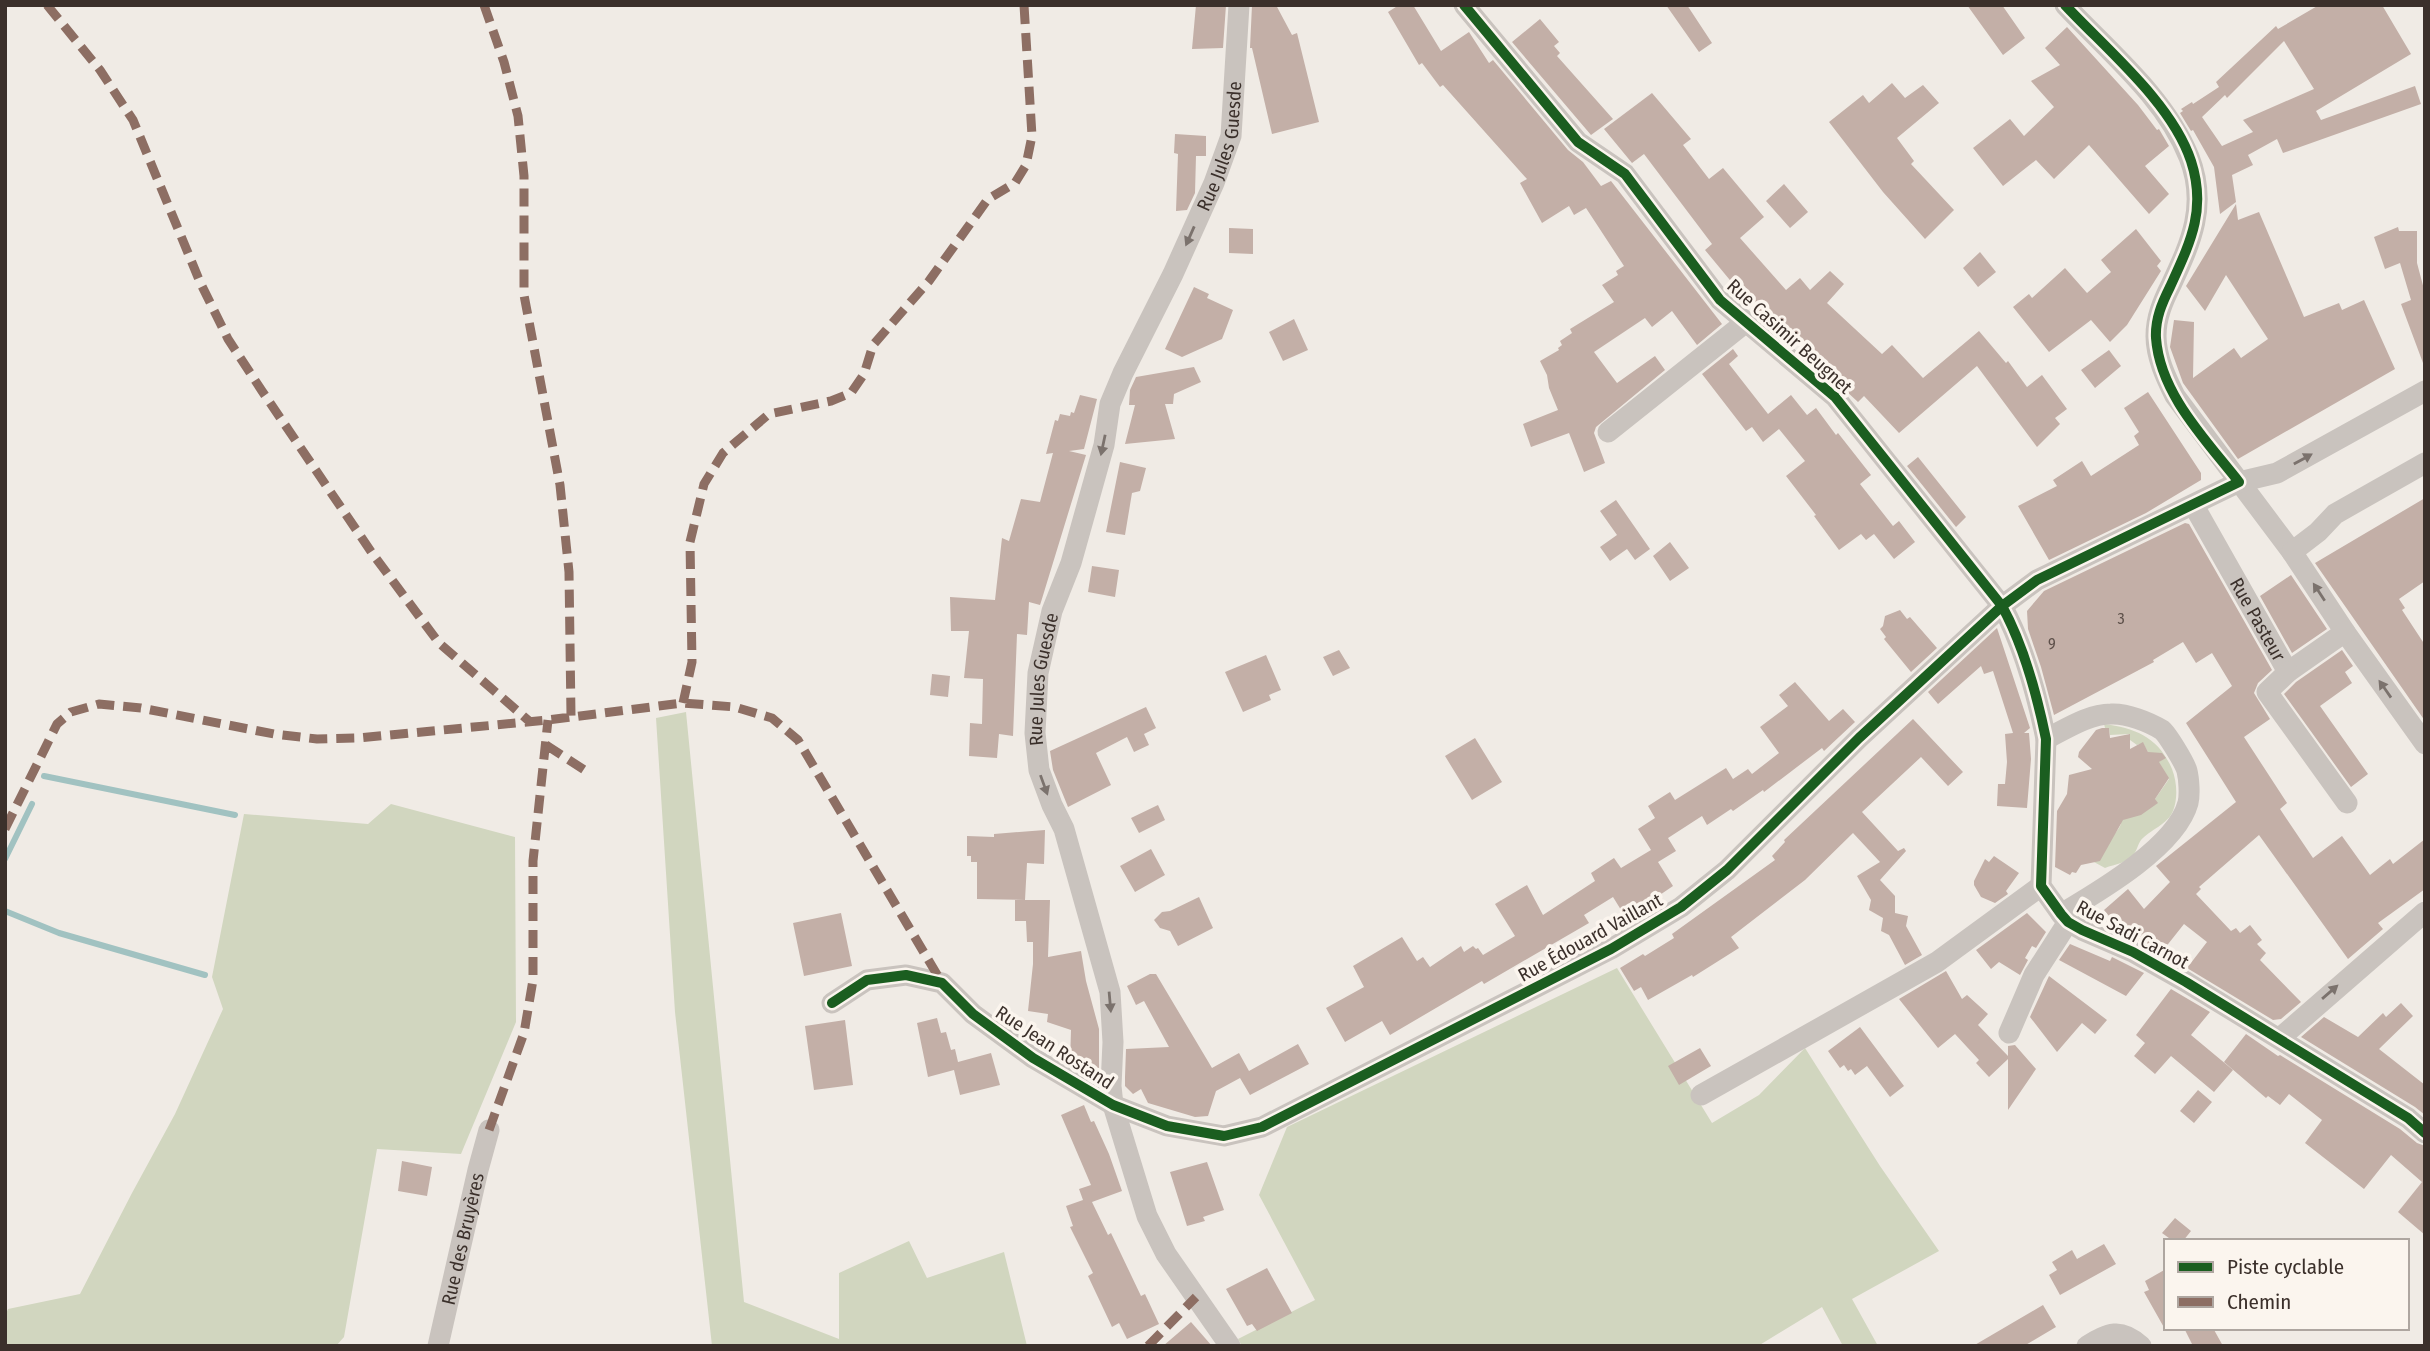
<svg xmlns="http://www.w3.org/2000/svg" width="2430" height="1351" font-family="'Fira Sans Condensed',sans-serif">
	<rect width="100%" height="100%" fill="#f0ebe5"/>
	<!-- green -->
	<path fill="#d1d6bf" d="M686,712L744,1302L839,1339V1273L909,1241L927,1278L1004,1252L1027,1346H712L675,1012L656,718Z
		M2104,724C2136,728 2159,738 2172,769C2177,782 2178,798 2173,811C2168,824 2150,830 2141,840C2138,844 2137,850 2134,854C2128,863 2115,864 2105,868L2094,862L2119,828L2121,824L2117,822L2156,804L2155,799L2169,779L2155,765L2160,761L2147,758L2148,752L2143,743L2137,745L2130,740L2129,734L2110,735L2109,728H2105Z
		M391,804L515,837L516,1022L461,1154L377,1149L344,1337L336,1346H5V1316L8,1309L80,1294L132,1193L175,1114L223,1009L212,977L244,814L368,824Z
		M1617,968L1712,1123L1759,1095L1805,1048L1880,1166L1939,1251L1852,1299L1878,1346H1843L1822,1307L1758,1346H1242L1238,1339L1315,1300L1259,1195L1287,1127Z"/>
	<g fill="none" stroke-linecap="round" stroke-linejoin="round">
		<!-- stream -->
		<path stroke="#a1c2c1" stroke-width="6" d="M44,776L235,815
			M5,859L32,804
			M5,911L59,933L205,975"/>
	</g>
	<!-- building -->
	<path fill="#c3afa7" fill-rule="evenodd" d="M1196,5H1226L1223,48L1192,49Z
		M1252,5H1276L1292,35L1297,33L1319,122L1272,134L1252,48H1250Z
		M1399,5H1413L1441,51L1469,32L1489,63L1493,60L1568,150L1583,162L1601,186L1611,181L1722,324L1697,345L1672,311L1652,327L1645,318L1594,352L1617,383L1655,356L1665,370L1596,427L1594,433L1605,463L1584,472L1569,433L1531,447L1523,424L1558,410L1549,388L1547,375L1540,361L1559,350L1558,348L1562,345L1560,341L1572,333L1570,329L1614,302L1602,285L1618,275L1616,271L1624,266L1586,208L1574,215L1569,206L1542,223L1520,183L1527,179L1443,85L1440,87L1422,63L1419,65L1388,12Z
		M1666,5H1687L1712,43L1699,52Z
		M1967,5H2002L2025,38L2003,55Z
		M2319,5H2382L2411,54L2316,111L2321,120L2415,86L2421,104L2283,153L2277,139L2248,155L2253,165L2232,175L2236,202L2220,214L2214,167L2193,130L2191,131L2180,113L2183,111L2181,109L2192,102L2193,104L2219,87L2216,82L2276,26L2278,29ZM2284,41L2314,89L2243,120L2253,132L2222,146L2202,117L2225,95L2227,98Z
		M1540,19L1559,42L1554,46L1560,53L1557,56L1613,119L1591,135L1512,42Z
		M2067,27L2138,105L2157,130L2159,129L2169,146L2145,166L2169,194L2149,214L2089,145L2054,179L2036,160L2003,186L1973,148L2010,119L2024,136L2054,107L2031,81L2060,65L2045,48Z
		M1892,83L1905,98L1923,85L1939,103L1897,138L1914,161L1911,164L1954,210L1925,239L1883,192L1829,122L1863,95L1869,103Z
		M1652,93L1691,139L1683,145L1709,179L1723,168L1764,217L1740,238L1786,290L1800,278L1810,290L1830,271L1844,284L1827,303L1882,354L1892,345L1923,378L1979,331L2006,363L2008,361L2027,387L2042,375L2067,409L2055,418L2060,424L2037,447L1977,366L1899,433L1864,396L1858,402L1821,368L1825,363L1796,337L1791,343L1758,314L1705,250L1712,244L1644,154L1632,163L1604,129Z
		M1175,134L1206,136V156H1196L1195,193L1187,210L1176,211L1178,154L1174,153Z
		M1784,184L1808,212L1790,228L1766,201Z
		M2236,204L2238,220L2259,212L2304,317L2339,303L2342,310L2364,300L2395,369L2238,459L2183,383L2170,347L2174,320L2194,322L2193,378L2234,348L2241,358L2268,339L2226,275L2205,311L2186,286Z
		M2398,227L2399,231H2417V263L2425,293V362L2423,363L2401,304L2411,300L2400,263L2385,269L2374,237Z
		M1229,228L1253,229V254L1229,253Z
		M2136,229L2161,261L2157,266L2161,271L2127,325L2110,342L2091,320L2049,352L2013,307L2029,294L2032,298L2065,268L2087,293L2111,272L2101,260Z
		M1980,252L1996,272L1978,287L1963,268Z
		M1194,287L1209,294L1207,298L1233,310L1222,339L1182,357L1165,349Z
		M1294,319L1308,350L1283,361L1269,332Z
		M1733,349L1738,356L1729,364L1768,414L1791,395L1807,415L1816,408L1836,435L1838,433L1871,475L1860,484L1893,526L1899,521L1915,542L1894,559L1874,534L1866,540L1861,534L1839,550L1814,516L1816,515L1786,476L1805,461L1779,429L1763,442L1752,427L1746,431L1702,374Z
		M2109,350L2121,366L2095,388L2081,370Z
		M1194,367L1201,382L1174,394L1173,404H1165L1175,439L1125,444L1135,405H1129L1130,390L1136,377Z
		M2148,392L2201,473V480L2146,513L2049,560L2018,506L2057,486L2053,480L2082,461L2091,476L2139,445L2134,436L2139,432L2124,408Z
		M1080,395L1097,399L1084,449L1069,451L1086,455L1041,602L1040,605L1029,602L1027,635L1017,634L1013,736L999,734L997,758L969,756L970,723L982,724L983,679L964,678L969,631H951L950,597L995,600L1002,538L1009,541L1021,499L1040,502L1053,453L1046,454L1055,420L1058,421L1060,414L1070,416L1071,412L1074,413Z
		M1918,457L1966,517L1956,527L1907,466Z
		M1120,462L1146,468L1140,491L1132,493L1125,535L1106,532Z
		M2425,498V581L2399,599L2405,608L2402,610L2425,645V721L2315,563Z
		M1616,500L1650,549L1635,560L1627,549L1610,561L1600,547L1617,535L1600,511Z
		M2185,523L2189,524L2272,670L2258,683L2254,693L2270,719L2244,737L2287,803L2280,809L2313,858L2342,836L2370,875L2390,859L2393,864L2425,839V889L2378,923L2383,929L2348,959L2259,835L2199,887L2201,889L2196,894L2231,931L2236,928L2240,933L2250,925L2262,940L2257,944L2266,953L2260,960L2301,1002L2281,1019L2273,1020L2187,968L2207,942L2184,924L2161,953L2124,934L2104,910L2128,889L2144,909L2170,882L2156,866L2236,802L2186,723L2232,686L2212,653L2196,663L2183,642L2153,660L2154,662L2054,715L2041,667L2028,629L2027,611L2044,591Z
		M1670,542L1689,568L1670,581L1653,556Z
		M1092,566L1119,570L1115,597L1088,592Z
		M2291,575L2327,629L2292,653L2260,596Z
		M1900,610L1907,619L1910,617L1937,648L1911,672L1884,639L1886,637L1880,629L1883,626L1885,616Z
		M1997,628L2030,728L2024,733H2029L2031,759L2027,808L1997,806L1998,784H2005L2007,762L2005,734L2013,733L1993,671L1984,674L1981,666L1938,704L1928,692Z
		M1339,650L1350,668L1333,676L1323,657Z
		M2342,650L2353,666L2345,672L2352,683L2320,706L2368,774L2351,787L2284,694L2296,682Z
		M1266,655L1281,690L1269,695L1271,700L1243,712L1225,672Z
		M932,674L950,676L948,697L930,695Z
		M1795,682L1829,721L1843,709L1855,722L1824,751L1822,748L1764,792L1763,790L1733,811L1731,809L1707,825L1702,816L1668,838L1676,851L1658,862L1673,886L1626,918L1613,897L1584,915L1589,923L1484,984L1482,981L1390,1035L1382,1021L1345,1042L1326,1008L1364,987L1353,966L1402,937L1417,961L1423,957L1430,967L1461,946L1464,952L1473,946L1476,949L1478,948L1483,955L1515,936L1495,904L1527,885L1543,915L1595,881L1591,873L1614,858L1621,868L1651,850L1638,829L1655,818L1648,806L1670,792L1675,800L1726,768L1733,779L1748,769L1752,774L1779,753L1760,727L1788,706L1779,695Z
		M1146,707L1156,728L1144,734L1149,745L1134,752L1127,737L1096,753L1111,785L1068,807L1053,770L1050,751Z
		M1913,719L1963,772L1948,786L1921,757L1862,812L1898,851L1904,848L1906,851L1880,880L1895,896V913L1908,916L1906,926L1922,955L1905,965L1889,935L1881,931L1883,918L1869,910L1871,900L1857,876L1880,862L1853,833L1805,880L1731,937L1739,948L1693,977L1692,975L1648,1000L1641,987L1634,991L1620,968L1643,954L1645,956L1674,938L1672,934L1775,860L1772,856L1785,842L1784,840Z
		M2102,728H2109L2110,738L2130,734V749L2143,742L2148,752L2162,753L2166,758L2159,762L2169,778L2155,799L2158,803L2141,815L2123,820L2100,861L2081,865L2076,873L2072,872L2070,875L2055,867L2057,811L2067,794L2069,775L2092,769L2078,757L2079,752L2096,730Z
		M1475,738L1502,782L1472,800L1445,756Z
		M1158,805L1165,820L1139,833L1131,818Z
		M1045,830L1044,864L1027,863L1025,900L977,899V862H971V856H967V836L994,837V834Z
		M1151,849L1165,875L1135,892L1120,866Z
		M1994,856L2019,873L2006,891L2008,894L1995,903L1981,897L1974,885V881L1985,859L1989,862Z
		M1199,897L1213,928L1178,946L1170,931L1160,928L1154,920L1162,912L1170,911Z
		M1015,900H1050L1048,957L1081,951L1086,981L1099,1029V1068H1076L1070,1064L1071,1030L1047,1022L1048,1014L1028,1011L1033,964V942H1027L1026,921H1015Z
		M841,913L852,966L804,976L793,923Z
		M2027,913L2046,932L2036,948L2032,946L2025,958L2028,960L2020,975L1999,962L1991,969L1976,950Z
		M2070,944L2110,961L2112,957L2144,973L2126,996L2059,960Z
		M1946,971L1962,999L1967,995L1988,1014L1978,1025L2008,1056V1046L2015,1045L2036,1069L2008,1110V1059L1989,1077L1976,1063L1979,1060L1955,1034L1938,1048L1899,999Z
		M1150,974H1156L1212,1068L1239,1053L1249,1071L1298,1044L1309,1064L1250,1095L1240,1078L1216,1091L1208,1116L1195,1117L1148,1103L1141,1089L1133,1094L1125,1086V1077L1126,1049L1169,1047L1144,1001L1136,1005L1127,986Z
		M2049,976L2107,1020L2095,1034L2082,1023L2057,1052L2030,1017Z
		M2171,989L2210,1012L2191,1035L2233,1070L2214,1092L2171,1056L2155,1074L2134,1056L2145,1043L2136,1035Z
		M2401,1003L2413,1016L2379,1049L2425,1085V1115L2415,1107L2301,1037L2324,1017L2358,1037L2383,1013L2386,1017Z
		M937,1018L941,1033L946,1032L951,1050L955,1049L958,1062L991,1053L1000,1085L960,1095L954,1070L928,1077L917,1023Z
		M845,1020L853,1085L814,1090L805,1026Z
		M1860,1027L1904,1086L1890,1097L1867,1066L1855,1075L1851,1069L1848,1071L1844,1065L1840,1068L1828,1051Z
		M2246,1034L2278,1056L2280,1055L2400,1129L2417,1143L2425,1146V1235L2398,1212L2422,1182L2391,1155L2364,1189L2305,1143L2322,1120L2289,1094L2280,1105L2268,1096L2266,1098L2224,1062Z
		M1700,1048L1711,1066L1679,1085L1668,1066Z
		M2198,1090L2212,1102L2194,1123L2180,1111Z
		M1084,1105L1091,1122L1094,1121L1109,1154L1122,1191L1092,1202L1108,1235L1111,1233L1141,1296L1145,1294L1159,1324L1127,1339L1119,1323L1112,1327L1088,1276L1093,1273L1070,1227L1073,1226L1066,1206L1083,1200L1079,1189L1091,1185L1061,1115Z
		M402,1161L432,1167L427,1196L398,1191Z
		M1207,1162L1224,1210L1203,1217L1205,1221L1187,1226L1170,1172Z
		M2175,1218L2191,1231L2183,1241H2173L2162,1233Z
		M2104,1244L2116,1264L2060,1295L2049,1275L2057,1270L2052,1262L2072,1250L2077,1259Z
		M1267,1268L1292,1313L1257,1331L1252,1324L1247,1326L1226,1289Z
		M2166,1269V1331L2144,1292L2149,1290L2145,1281Z
		M2043,1305L2056,1327L2024,1346H1973Z
		M1191,1322L1212,1346H1163Z
		M2184,1328H2213L2223,1346H2193Z"/>
	<g fill="none" stroke-linecap="round" stroke-linejoin="round">
		<!-- minor -->
		<g stroke="#c9c3be" stroke-width="21">
			<path d="M1464,5L1578,142L1625,174L1720,300L1835,397L2002,606C2024,646 2037,695 2046,739L2041,886L2061,914L2068,922L2082,930L2133,952L2186,982L2408,1118L2425,1133"/>
			<path d="M2065,5C2109,52 2165,97 2189,157C2208,205 2191,242 2171,285C2163,301 2156,317 2156,336C2156,357 2166,378 2175,396L2292,552L2345,632L2425,744"/>
			<path d="M1608,432L1746,322"/>
			<path id="s1" d="M2194,506L2288,672L2345,632"/>
			<path d="M2292,552L2318,532L2335,514L2425,463"/>
			<path d="M2288,672L2267,692L2347,803"/>
			<path d="M2046,739C2066,729 2088,714 2111,714C2126,713 2149,722 2162,730C2167,734 2185,763 2187,771C2189,779 2190,795 2188,803C2176,847 2098,892 2061,914"/>
			<path d="M832,1003L867,980L906,975L942,983L973,1014L1033,1058L1113,1105L1167,1126L1224,1136L1262,1127L1611,949L1681,907L1727,870L1859,738L2002,606L2037,580L2239,482L2277,473L2425,391"/>
			<path d="M2009,1033L2034,975L2068,922"/>
			<path d="M2280,1038L2425,912"/>
			<path d="M1701,1095L1937,962L2041,886"/>
			<path id="s2" d="M438,1346L478,1170L489,1130"/>
			<path id="s3" d="M1230,1346L1166,1254L1147,1216L1113,1105L1111,1086L1113,1042L1110,992L1064,829L1052,805L1039,770L1035,733L1038,673L1052,611L1071,563L1104,445L1110,404L1123,373L1173,274L1214,183L1231,136L1239,5"/>
			<path d="M2087,1346C2109,1333 2120,1327 2141,1346"/>
		</g>
		<!-- quiet -->
		<path stroke="#8d6e63" stroke-width="9" stroke-dasharray="18 9" stroke-linecap="butt" d="M47,5L100,70L133,120L200,282L228,339L262,391L372,553L439,643L529,721
			M484,5L504,62L518,116L524,176V295L560,485L569,572L571,716
			M683,703L692,662L690,542L704,484L723,453L769,414L831,401L851,393L864,374L873,345L929,281L988,199L1015,183L1026,165L1032,136L1024,5
			M546,745L589,773
			M5,829L57,724L71,712L99,704L141,708L274,734L317,739L358,738L548,720L683,703L735,707L772,718L798,740L942,983
			M489,1130L524,1033L533,980V861L548,720
			M1148,1346L1196,1297"/>
		<!-- cycleway casing -->
		<g stroke="#fbf5ee" stroke-width="15">
			<path id="cycleway" d="M1464,5L1578,142L1625,174L1720,300L1835,397L2002,606C2024,646 2037,695 2046,739L2041,886L2061,914L2068,922L2082,930L2133,952L2186,982L2408,1118L2425,1133
				M832,1003L867,980L906,975L942,983L973,1014L1033,1058L1113,1105L1167,1126L1224,1136L1262,1127L1611,949L1681,907L1727,870L1859,738L2002,606L2037,580L2239,482C2206,440 2160,394 2156,338C2155,319 2162,303 2170,287C2190,243 2207,210 2191,161C2172,103 2106,49 2065,5"/>
		</g>
		<!-- cycleway -->
		<use href="#cycleway" stroke="#1b5e20" stroke-width="10"/>
	</g>
	<!-- one-way arrows -->
	<defs><path id="oneway-solid" d="M-6-.8H1V-3.2L6.5 0L1 3.2V.8H-6Z" transform="scale(1.75)"/></defs>
	<g fill="#7b726d">
		<use href="#oneway-solid" transform="translate(1190 236) rotate(114)"/>
		<use href="#oneway-solid" transform="translate(1103 445) rotate(102)"/>
		<use href="#oneway-solid" transform="translate(2303 459) rotate(-29)"/>
		<use href="#oneway-solid" transform="translate(2319 592) rotate(-123)"/>
		<use href="#oneway-solid" transform="translate(2385 689) rotate(-125)"/>
		<use href="#oneway-solid" transform="translate(1044 785) rotate(70)"/>
		<use href="#oneway-solid" transform="translate(2330 992) rotate(-41)"/>
		<use href="#oneway-solid" transform="translate(1110 1002) rotate(85)"/>
	</g>
	<g text-anchor="middle" stroke-width="7" stroke-linejoin="round" paint-order="stroke">
		<!-- number labels -->
		<g font-size="16" fill="#5d504a">
			<text x="2121" y="624">3</text>
			<text x="2052" y="649">9</text>
		</g>
		<!-- street labels -->
		<g font-size="19" fill="#3b302b" stroke="#fbf5ee">
			<text dy="7" stroke="none"><textPath href="#s3" startOffset="1276">Rue Jules Guesde</textPath></text>
			<text transform="translate(1790 336) rotate(42)" y="7">Rue Casimir Beugnet</text>
			<text dy="7" stroke="none"><textPath href="#s1" startOffset="130">Rue Pasteur</textPath></text>
			<text dy="7" stroke="none"><textPath href="#s3" startOffset="709">Rue Jules Guesde</textPath></text>
			<text transform="translate(2133 934) rotate(28)" y="7">Rue Sadi Carnot</text>
			<text transform="translate(1590 937) rotate(-29)" y="7">Rue Édouard Vaillant</text>
			<text transform="translate(1055 1047) rotate(33)" y="7">Rue Jean Rostand</text>
			<text dy="7" stroke="none"><textPath href="#s2" startOffset="110">Rue des Bruyères</textPath></text>
		</g>
	</g>
	<!-- border -->
	<rect width="2430" height="1351" fill="none" stroke="#3b302b" stroke-width="14"/>
	<!-- legend -->
	<rect x="2164" y="1239" width="245" height="91" fill="#fbf5ee" stroke="#aea6a0" stroke-width="2"/>
	<rect x="2178" y="1262" width="35" height="10" fill="#1b5e20" stroke="#aea6a0" stroke-width="2"/>
	<text x="2227" y="1274" font-size="21" fill="#3b302b">Piste cyclable</text>
	<rect x="2178" y="1297" width="35" height="10" fill="#8d6e63" stroke="#aea6a0" stroke-width="2"/>
	<text x="2227" y="1309" font-size="21" fill="#3b302b">Chemin</text>
</svg>
